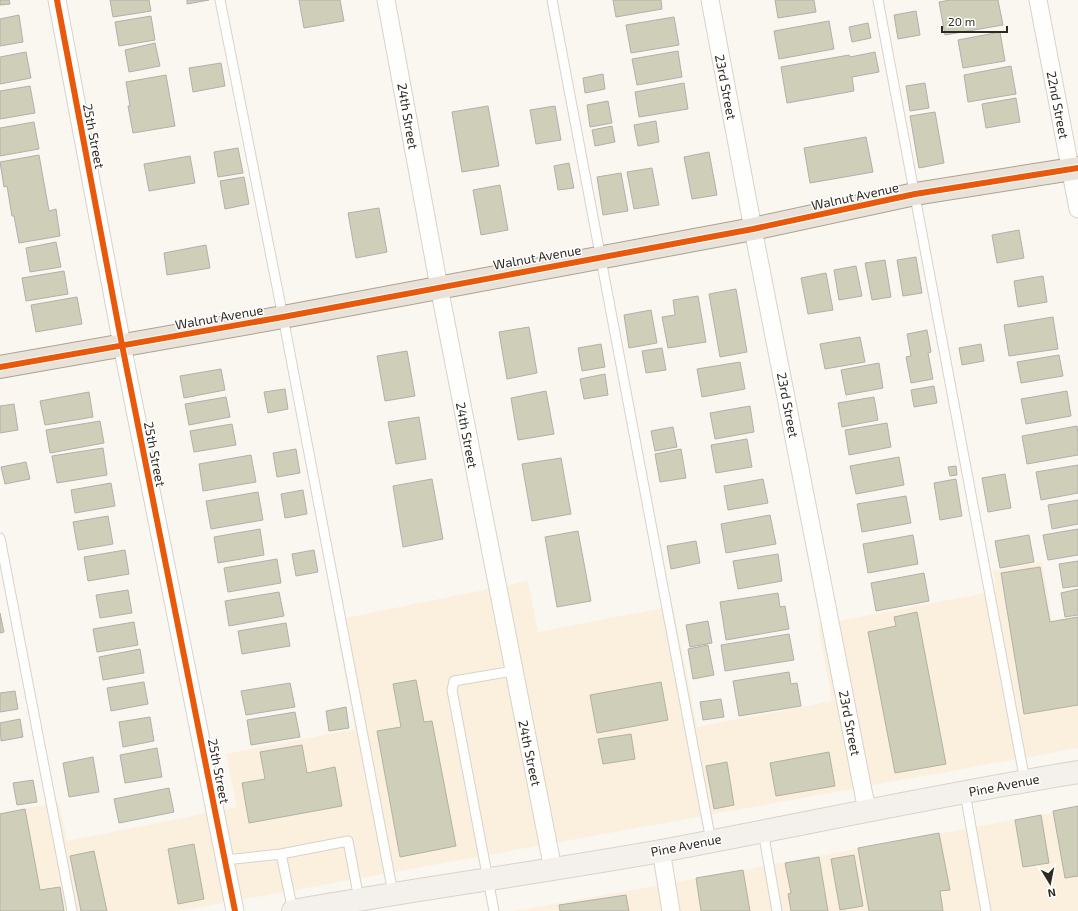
<svg xmlns="http://www.w3.org/2000/svg" width="1078" height="911" font-family="'Exo 2',sans-serif">
	<rect width="100%" height="100%" fill="#faf7f0"/>
	<!-- built -->
	<path fill="#faf0dd" d="M1042,562L1052,620L1078,616V748L179,911H0V812L59,803L67,841L237,807L226,754L355,729L335,620L528,581L538,632L673,606L697,727L832,701L818,625L996,591L993,571Z
		M1078,808V911H513L644,888Z"/>
	<!-- building -->
	<path fill="#cfceb8" stroke="#b1b0a9" d="M0,0H9L10,4L0,5Z
		M110,0H149L151,11L113,17Z
		M187,0H209L187,4Z
		M299,0H340L344,21L304,28Z
		M613,0H661L662,9L616,17Z
		M775,0H814L816,12L778,18Z
		M950,0H998L1003,25L945,35L939,2Z
		M916,11L920,35L898,39L894,15Z
		M19,15L23,42L0,46V19Z
		M151,16L155,40L119,46L115,22Z
		M674,17L679,45L631,53L626,25Z
		M829,21L834,49L779,59L774,31Z
		M868,23L871,38L852,42L849,27Z
		M1000,32L1005,61L963,68L958,40Z
		M155,43L160,66L129,72L125,50Z
		M678,51L682,77L637,85L632,59Z
		M26,52L31,78L0,84V57Z
		M875,52L879,72L852,77L854,91L787,103L781,67L849,55L850,57Z
		M221,63L225,86L193,92L189,68Z
		M1011,66L1016,94L968,102L964,75Z
		M603,74L605,89L585,93L583,78Z
		M166,75L175,126L133,133L128,106H130L126,82Z
		M684,83L688,109L639,117L635,92Z
		M925,83L929,108L910,111L906,86Z
		M30,86L35,113L0,119V91Z
		M1016,98L1020,122L986,128L982,104Z
		M608,101L612,123L590,127L587,105Z
		M488,106L499,166L462,172L452,112Z
		M555,106L561,140L536,144L530,110Z
		M935,112L944,163L919,168L910,116Z
		M656,121L659,142L638,146L634,125Z
		M34,122L39,149L0,156V128Z
		M612,126L615,142L595,146L592,130Z
		M866,137L873,172L810,183L804,148Z
		M238,148L243,173L218,177L214,152Z
		M709,152L717,195L692,199L684,157Z
		M39,155L49,211L56,209L60,236L19,243L14,216H12L7,186L4,187L0,162Z
		M190,156L195,183L149,191L144,164Z
		M569,163L574,188L558,190L554,166Z
		M652,168L659,205L634,209L627,172Z
		M621,173L628,211L603,215L597,177Z
		M244,177L249,204L225,209L220,181Z
		M500,185L508,230L481,235L473,190Z
		M379,208L387,252L356,258L348,213Z
		M1019,230L1024,258L997,263L992,235Z
		M56,242L61,267L30,272L26,248Z
		M206,245L210,268L167,275L164,253Z
		M916,257L922,293L903,296L897,260Z
		M885,260L891,297L872,300L865,263Z
		M856,266L862,296L839,300L834,270Z
		M64,271L68,294L26,301L22,278Z
		M826,273L833,310L808,314L801,278Z
		M1043,276L1047,302L1018,307L1014,281Z
		M736,289L747,352L720,357L709,294Z
		M698,296L706,342L668,348L662,317L675,315L673,300Z
		M77,297L82,324L36,332L31,305Z
		M651,310L657,343L629,348L624,315Z
		M1053,317L1058,349L1009,356L1004,325Z
		M529,327L537,373L507,379L499,332Z
		M927,330L931,352L928,353L933,379L911,383L906,357L911,356L907,334Z
		M860,337L865,362L825,369L820,344Z
		M601,344L605,367L582,371L578,348Z
		M981,344L984,361L962,365L959,348Z
		M662,348L666,370L646,373L642,351Z
		M407,351L415,396L385,401L377,356Z
		M1059,355L1063,376L1021,383L1017,362Z
		M740,362L745,389L702,397L697,369Z
		M879,363L883,388L846,395L841,370Z
		M221,369L225,390L184,398L180,376Z
		M605,374L608,395L584,399L580,379Z
		M934,386L937,403L914,407L911,390Z
		M285,389L288,409L268,413L264,392Z
		M546,391L554,434L518,440L511,398Z
		M1067,391L1071,416L1026,424L1021,399Z
		M89,392L93,417L45,425L40,401Z
		M226,397L230,417L189,425L185,404Z
		M874,397L878,420L842,427L838,403Z
		M14,404L18,430L0,433V406Z
		M750,406L754,432L715,439L710,413Z
		M419,417L426,459L396,464L388,422Z
		M100,421L104,443L50,453L46,430Z
		M887,423L891,447L849,455L845,430Z
		M232,424L236,445L194,452L190,431Z
		M1077,426L1078,434V455L1027,464L1022,436Z
		M673,427L677,447L655,451L651,431Z
		M747,439L752,467L716,473L711,445Z
		M103,448L107,475L57,483L52,456Z
		M296,449L300,473L277,477L273,453Z
		M681,449L686,478L660,482L655,454Z
		M251,455L256,482L203,491L199,464Z
		M899,457L904,485L856,494L850,466Z
		M561,458L571,514L532,521L522,464Z
		M26,462L30,479L5,484L1,467Z
		M1078,465V493L1041,500L1036,472Z
		M956,466L957,475L950,476L948,467Z
		M1005,474L1011,508L988,512L982,478Z
		M432,479L443,539L403,547L393,486Z
		M763,479L768,503L728,510L724,486Z
		M956,479L962,516L940,520L934,483Z
		M111,483L115,506L75,513L71,490Z
		M303,490L307,514L285,518L281,494Z
		M258,492L263,520L211,529L206,501Z
		M906,496L911,523L862,532L857,504Z
		M1078,500V524L1052,529L1048,505Z
		M770,515L776,544L726,553L721,524Z
		M108,516L113,544L78,550L73,522Z
		M260,529L264,555L218,563L214,537Z
		M1078,529V555L1048,560L1043,535Z
		M578,531L591,601L557,607L545,537Z
		M913,535L918,564L868,573L863,544Z
		M1029,535L1034,562L1000,568L995,541Z
		M696,541L700,563L671,569L667,546Z
		M125,550L129,574L88,581L84,557Z
		M314,550L318,572L296,576L292,554Z
		M778,554L782,581L738,589L733,561Z
		M277,559L281,583L228,592L224,568Z
		M1078,561V586L1063,588L1059,564Z
		M1040,567L1050,622L1078,617V705L1024,714L1001,573Z
		M924,573L929,601L876,611L871,583Z
		M1078,589V615L1065,617L1061,593Z
		M128,590L132,613L100,618L96,595Z
		M279,592L284,616L229,626L225,601Z
		M778,593L780,607L785,606L789,629L726,640L720,602Z
		M917,612L946,764L895,773L868,632L896,626L894,617Z
		M0,613L4,632L0,633Z
		M708,621L712,643L690,647L686,625Z
		M134,622L138,645L97,652L93,629Z
		M286,623L290,646L242,654L238,631Z
		M789,634L794,660L725,671L721,645Z
		M708,645L714,675L693,679L688,649Z
		M140,649L144,673L103,680L99,657Z
		M789,672L791,684L797,683L801,706L739,716L733,681Z
		M416,680L424,722L432,721L456,846L400,857L377,731L401,727L393,684Z
		M144,682L148,704L111,711L107,688Z
		M661,682L668,720L597,733L590,695Z
		M290,683L295,707L246,715L241,691Z
		M15,691L18,709L0,712V693Z
		M721,699L724,717L703,720L700,702Z
		M346,707L349,728L329,731L326,711Z
		M295,712L300,737L251,745L247,720Z
		M150,717L154,741L123,747L119,722Z
		M20,719L23,737L1,741L0,723Z
		M631,734L635,759L603,764L598,739Z
		M302,745L307,773L335,767L342,806L249,823L242,783L265,779L260,752Z
		M157,748L162,777L125,783L120,755Z
		M829,752L835,786L776,796L770,763Z
		M93,757L99,792L69,797L63,763Z
		M727,762L734,805L714,809L706,766Z
		M33,780L37,802L17,805L13,783Z
		M169,788L174,812L119,823L114,799Z
		M1078,806V876L1065,878L1053,811Z
		M25,809L40,890L60,887L64,911H0V814Z
		M1041,815L1049,863L1023,867L1015,820Z
		M939,833L950,890L940,891L943,911H869L858,848Z
		M194,844L204,899L178,904L168,849Z
		M94,851L107,911H81L70,856Z
		M854,855L863,906L840,910L831,859Z
		M819,857L828,911H791L788,894L791,893L785,863Z
		M743,870L750,911H701L696,878Z
		M626,895L629,911H560L559,905Z"/>
	<g fill="none" stroke-linecap="round" stroke-linejoin="round">
		<!-- service casing -->
		<g stroke="#d7d3cc" stroke-width="11">
			<path id="service" d="M220,0L283,317L393,893
				M552,0L711,841
				M878,0L1025,781
				M0,538L72,911
				M965,793L986,911
				M763,831L777,911
				M281,854L293,911
				M225,860L281,854L348,841L359,899
				M494,911L452,690L454,681L513,671"/>
		</g>
		<!-- minor casing -->
		<g stroke="#d7d3cc" stroke-width="19">
			<path id="minor" d="M57,0L122,345L235,911
				M386,0L439,287L553,869
				M710,0L753,229L867,811
				M1038,0L1078,209
				M661,850L671,911"/>
		</g>
		<!-- secondary casing -->
		<g stroke="#d7d3cc" stroke-width="24">
			<path id="secondary" d="M293,911C415,889 538,873 661,851C800,825 938,795 1078,772"/>
		</g>
		<!-- primary casing -->
		<g stroke="#aea190" stroke-width="24">
			<path id="primary" d="M0,367L283,317L753,229L915,194L1078,168"/>
		</g>
		<!-- service -->
		<use href="#service" stroke="#fefefd" stroke-width="9"/>
		<!-- minor -->
		<use href="#minor" stroke="#fefefd" stroke-width="17"/>
		<!-- secondary -->
		<use href="#secondary" stroke="#f4f0eb" stroke-width="22"/>
		<!-- primary -->
		<use href="#primary" stroke="#e9e2d9" stroke-width="22"/>
		<!-- cycleway casing -->
		<g stroke="#fff" stroke-width="8">
			<path id="cycleway" d="M57,0L122,345L235,911
				M0,367L283,317L753,229L915,194L1078,168"/>
		</g>
		<!-- cycleway -->
		<use href="#cycleway" stroke="#e8590c" stroke-width="6"/>
	</g>
	<g text-anchor="middle" stroke-width="3" stroke-linejoin="round" paint-order="stroke">
		<!-- street labels -->
		<g font-size="13" fill="#2d2920" stroke="#fff">
			<text transform="translate(726 87) rotate(79)" y="5">23rd Street</text>
			<text transform="translate(1058 105) rotate(79)" y="5">22nd Street</text>
			<text transform="translate(408 116) rotate(80)" y="5">24th Street</text>
			<text transform="translate(94 136) rotate(79)" y="5">25th Street</text>
			<text transform="translate(855 196) rotate(-12)" y="5">Walnut Avenue</text>
			<text transform="translate(537 257) rotate(-10)" y="5">Walnut Avenue</text>
			<text transform="translate(219 317) rotate(-10)" y="5">Walnut Avenue</text>
			<text transform="translate(788 405) rotate(79)" y="5">23rd Street</text>
			<text transform="translate(467 435) rotate(79)" y="5">24th Street</text>
			<text transform="translate(155 454) rotate(79)" y="5">25th Street</text>
			<text transform="translate(850 723) rotate(79)" y="5">23rd Street</text>
			<text transform="translate(530 753) rotate(78)" y="5">24th Street</text>
			<text transform="translate(219 771) rotate(79)" y="5">25th Street</text>
			<text transform="translate(1004 785) rotate(-11)" y="5">Pine Avenue</text>
			<text transform="translate(686 845) rotate(-11)" y="5">Pine Avenue</text>
		</g>
	</g>
	<!-- north arrow -->
	<g transform="translate(1050 883) rotate(170)" stroke="#ffffff" stroke-width="3" paint-order="stroke">
	<path d="M0-3L7 15L0 10L-7 15Z" fill="#2d2920"/>
	<text y="-6" font-size="11" font-weight="bold" text-anchor="middle" fill="#2d2920">N</text>
	</g>
	<!-- scale -->
	<path d="M942 26v6h65v-6" fill="none" stroke="#2d2920" stroke-width="2"/>
	<text x="948" y="26" font-size="12" fill="#2d2920" stroke="#ffffff" stroke-width="3" paint-order="stroke">20 m</text>
</svg>
